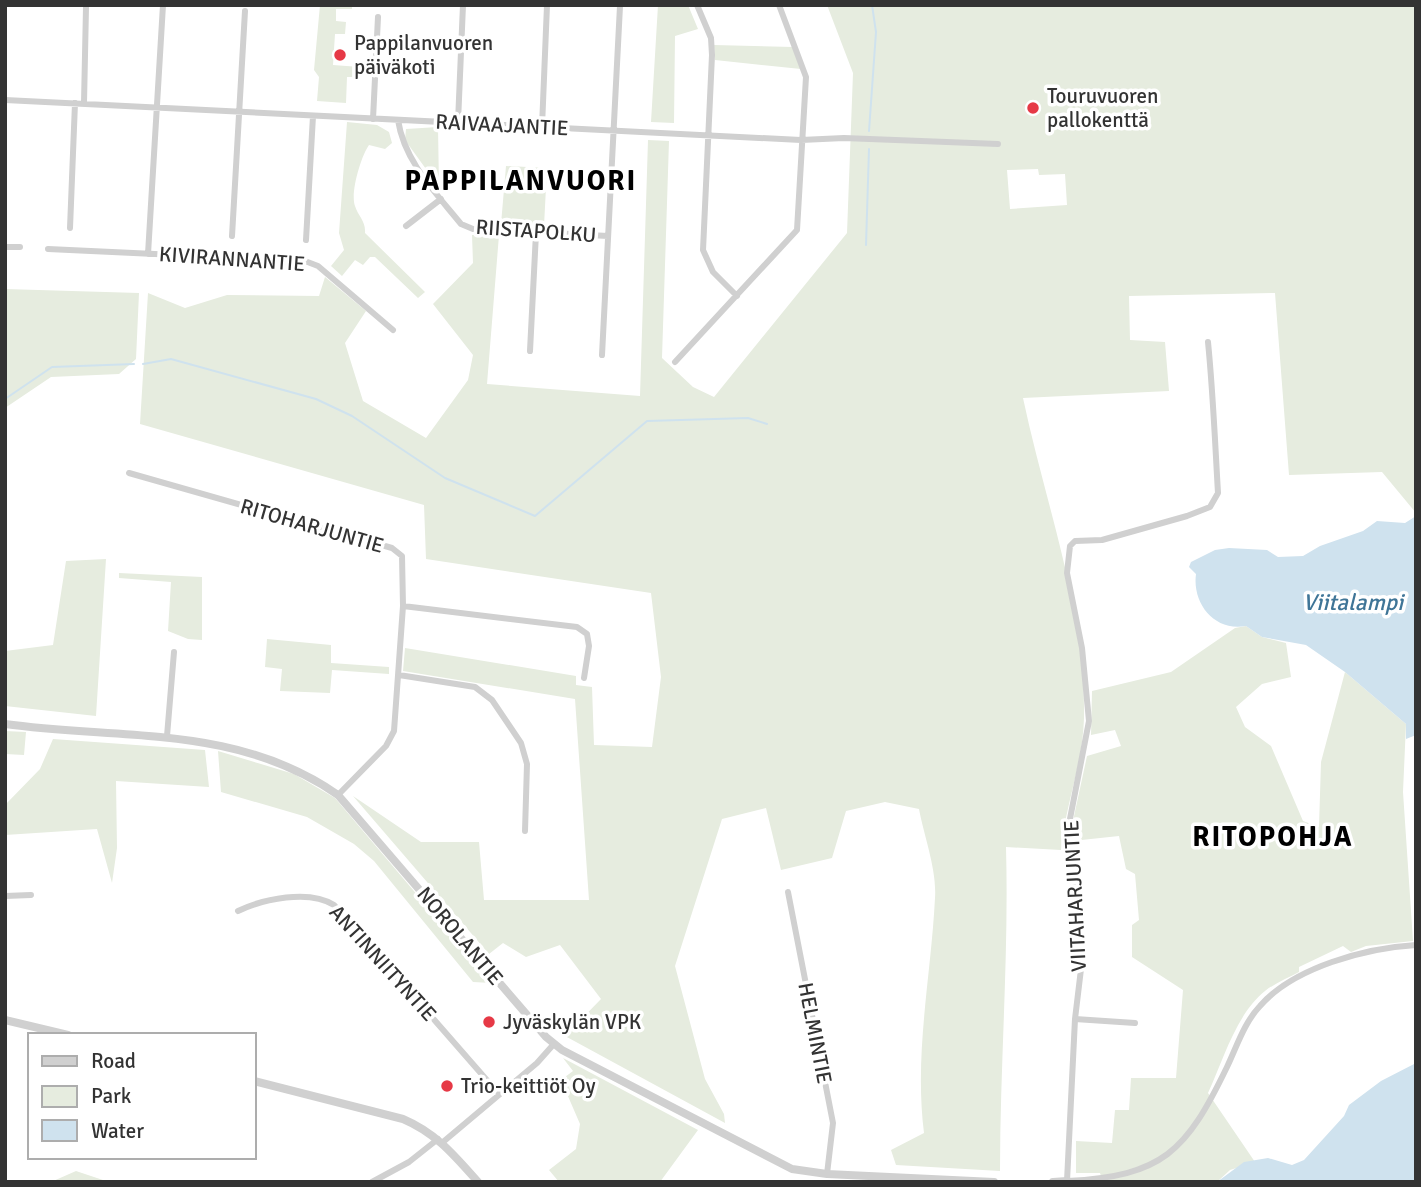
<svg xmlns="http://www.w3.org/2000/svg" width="1421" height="1187" font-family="Signika,sans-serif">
	<rect width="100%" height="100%" fill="#fff"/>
	<!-- green -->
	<path fill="#e6ecdf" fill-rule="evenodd" d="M320,5H352V9H336V21L346,22L345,34H335L333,65L360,67L359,77H347L346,103L317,101L319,77L314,70Z
		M658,5H688L698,29L675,36L674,123L651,122Z
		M827,5H1416V513L1382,472L1289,475L1275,293L1129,296L1130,340L1165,342L1169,391L1023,398C1045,503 1086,610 1084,718C1083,763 1065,806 1061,850L1006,847C1009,955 1000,1063 1000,1171L896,1165L891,1150L924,1133C914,1054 931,977 935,898C937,870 924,836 919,809L885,802L846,811L832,858L781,870L766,808L722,819L675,966L705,1079L724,1114L725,1123L565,1036L601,999L560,945L526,957L503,943L489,954L353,796L421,842H479L484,900H589L575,699L403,671L405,648L576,676V685L592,687L594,745L652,747L661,677L651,593L426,559L424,505L140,424L148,293L185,308L227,295L319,296L325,277L366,311L345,343L363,401L426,438L468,380L473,355L433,304L473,263L472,235H499L487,384L640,396L648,140L669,141L662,358L693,387L714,397L847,233L853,73ZM1038,169L1039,175L1065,174L1067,205L1010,209L1007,170Z
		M714,45L793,47L801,69L715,60Z
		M347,122L377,125L389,132L392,143L385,149L369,145C361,156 350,193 355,206C358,216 366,221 365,233L425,292L418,298L375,257H370L363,265L355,260L342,276L331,266L344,250L339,233Z
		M438,127L439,187L405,140L406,129Z
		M506,166L547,168L544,226L501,224Z
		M5,289L139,293L136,359L119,374L51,377L5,408Z
		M106,559L96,716L5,706V651L53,645L66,561Z
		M119,573L202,577V640L188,639L168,631L171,582L119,578Z
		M1246,626L1262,637L1286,643L1291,677L1262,684L1236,707L1245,727L1271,746L1303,821L1319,827L1321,762L1345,672L1406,724L1403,792L1413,941L1366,946L1351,952L1343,946L1299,967V972C1288,978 1275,983 1265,991C1236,1014 1223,1061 1208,1093L1255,1162L1230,1170L1217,1182H1103L1100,1173H1076V1141L1112,1143L1115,1110H1129L1131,1078H1176L1183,990L1132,957V925L1139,920L1135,874L1126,869L1119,836L1072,841L1071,830L1087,756L1121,746L1115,730L1091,735L1092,691L1171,672L1235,628Z
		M267,639L331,645V663L389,667V674L332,670L330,693L280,691L282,669L265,667Z
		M5,731L26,732L24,755L5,754Z
		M53,739L205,750L209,787L116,781L117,848L112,883L97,829L5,835V805L40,769Z
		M218,751L294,774L335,798L492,983L473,982L374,861L354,844L307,817L221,792Z
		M563,1058L698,1130L660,1182H559L549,1170L576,1149L580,1124L561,1080L573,1071Z
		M76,1171L109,1182H51Z"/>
	<!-- water -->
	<path fill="#cfe2ee" d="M1416,516V735L1406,739V724L1345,672L1306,645L1262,637L1246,626C1214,632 1192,603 1196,574L1189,567L1191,562L1215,550L1229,548L1267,550L1278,557L1303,556L1320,546L1363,531L1377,521L1405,523Z
		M1416,1063V1182H1217L1244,1162L1268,1158L1292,1165L1304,1160L1344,1116L1349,1105L1381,1081Z"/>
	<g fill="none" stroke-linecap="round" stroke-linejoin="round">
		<!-- stream -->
		<path stroke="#cfe2ee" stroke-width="2" d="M869,131L876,32L872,5
			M866,245L869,149
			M143,364L171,359L316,399L352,416L445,478L535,516L647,421L748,418L767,424
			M5,399L52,367L134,364"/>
		<!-- minor -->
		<path stroke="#d0d0d0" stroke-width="6" d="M697,5L711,38L712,55L703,250L713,272L737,296
			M5,100L801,140L844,138L998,144
			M84,103L86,7
			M373,119L378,17
			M398,120C404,161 436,193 461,224L473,229L608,236
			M458,122L463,5
			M542,127L547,5
			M406,226L441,199
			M70,228L75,103
			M232,236L245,11
			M306,240L313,116
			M5,247H20
			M48,249L305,261L318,266L393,330
			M148,254L163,5
			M1208,342C1213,392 1215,442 1218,493L1210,507L1187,516L1102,540L1075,541L1070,546L1067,573L1082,648L1089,721L1068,829L1081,969L1075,1019L1067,1181C1163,1176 1186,1152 1227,1067C1237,1046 1244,1023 1260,1006C1294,967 1366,948 1416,945
			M530,351L536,233
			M602,355L620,6
			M675,362L797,230L806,77L779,5
			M129,473L392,548L402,556L403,606L394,731L386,746L338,795
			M403,606L577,627L587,634L589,646L584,678
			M399,675L475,687L492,700L521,743L527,764L525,831
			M167,736L174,652
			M788,892L833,1123L827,1174
			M5,896L31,895
			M238,911C263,899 309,889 334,905L499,1094
			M1075,1019L1135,1023
			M443,1142L537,1063L553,1045
			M372,1182L409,1162L438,1139"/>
		<!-- tertiary -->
		<path stroke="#d0d0d0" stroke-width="8" d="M5,724C121,740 237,724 338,795L546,1037L562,1050L792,1169L827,1174L994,1182
			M5,1020L68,1035
			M254,1081L403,1119C436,1133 454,1155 478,1182
			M1053,1182L1067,1181"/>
	</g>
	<!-- markers -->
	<g fill="#e63946" stroke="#fff" stroke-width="2.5">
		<circle cx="340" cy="55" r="7"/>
		<circle cx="1033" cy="108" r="7"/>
		<circle cx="489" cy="1022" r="7"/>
		<circle cx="447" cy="1086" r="7"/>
	</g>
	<g text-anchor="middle" stroke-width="7" stroke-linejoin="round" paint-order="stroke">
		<!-- poi labels -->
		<g font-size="21" fill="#333" stroke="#fff" text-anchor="start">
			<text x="354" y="50">Pappilanvuoren<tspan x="354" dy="24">päiväkoti</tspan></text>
			<text x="1047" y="103">Touruvuoren<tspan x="1047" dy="24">pallokenttä</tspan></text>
			<text x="503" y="1029">Jyväskylän VPK</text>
			<text x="461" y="1093">Trio-keittiöt Oy</text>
		</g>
		<!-- street labels -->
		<g font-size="21" fill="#333" stroke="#fff">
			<text transform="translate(502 125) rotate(3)" y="7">RAIVAAJANTIE</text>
			<text transform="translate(536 231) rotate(4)" y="7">RIISTAPOLKU</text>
			<text transform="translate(232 259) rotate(4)" y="7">KIVIRANNANTIE</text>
			<text transform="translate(312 526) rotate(16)" y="7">RITOHARJUNTIE</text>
			<text transform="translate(1075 896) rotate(-93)" y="7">VIITAHARJUNTIE</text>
			<text transform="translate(460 936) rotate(50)" y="7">NOROLANTIE</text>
			<text transform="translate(383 963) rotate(48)" y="7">ANTINNIITYNTIE</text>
			<text transform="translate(815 1033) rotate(79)" y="7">HELMINTIE</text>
		</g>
		<!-- water labels -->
		<g font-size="23" font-style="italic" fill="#3f7597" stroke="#fff">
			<text x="1353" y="610">Viitalampi</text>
		</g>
		<!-- district labels -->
		<g font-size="28" font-weight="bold" letter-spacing="2" fill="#000" stroke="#fff">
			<text x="521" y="190">PAPPILANVUORI</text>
			<text x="1273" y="846">RITOPOHJA</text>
		</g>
	</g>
	<!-- border -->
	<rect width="1421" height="1187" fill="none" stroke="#333333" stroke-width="14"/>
	<!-- legend -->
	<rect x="28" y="1033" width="228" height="126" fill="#ffffff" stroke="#adadad" stroke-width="2"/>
	<rect x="42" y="1056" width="35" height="10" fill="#d0d0d0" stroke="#adadad" stroke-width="2"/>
	<text x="91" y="1068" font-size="21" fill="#333333">Road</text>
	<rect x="42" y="1086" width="35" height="21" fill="#e6ecdf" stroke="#adadad" stroke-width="2"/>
	<text x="91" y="1103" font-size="21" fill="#333333">Park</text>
	<rect x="42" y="1120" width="35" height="21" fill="#cfe2ee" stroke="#adadad" stroke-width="2"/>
	<text x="91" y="1138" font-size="21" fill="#333333">Water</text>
</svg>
